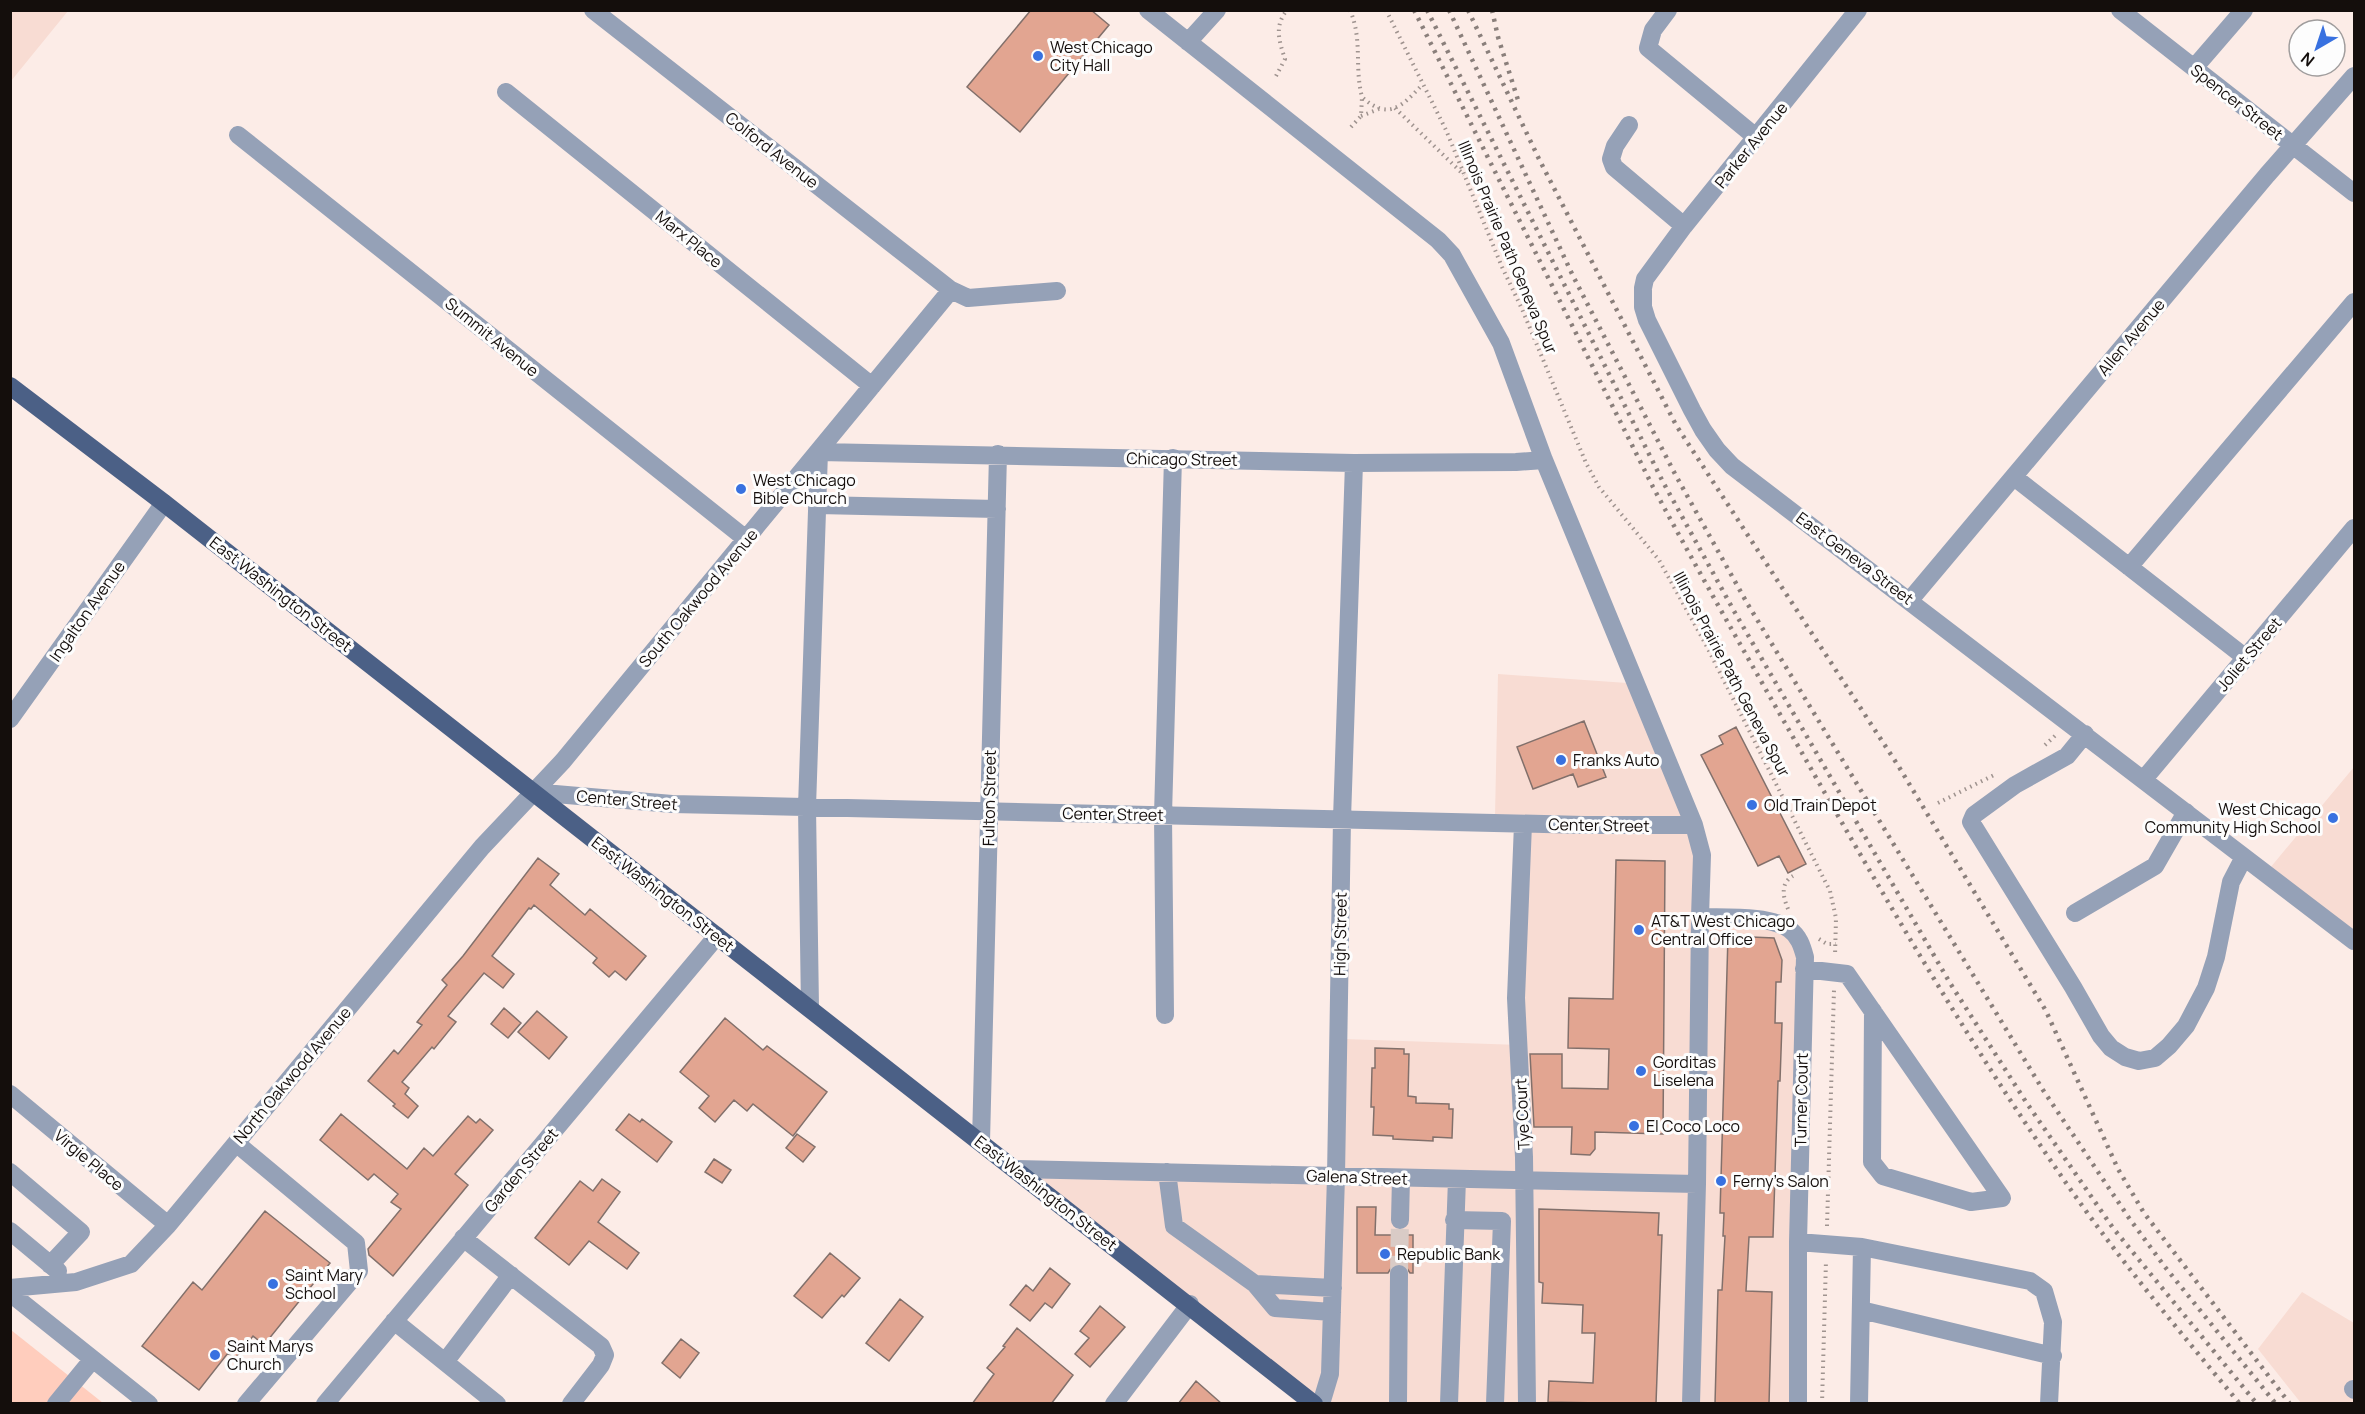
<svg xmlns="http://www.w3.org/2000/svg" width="2365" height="1414" font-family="Manrope,sans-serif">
	<rect width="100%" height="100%" fill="#fcece7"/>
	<!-- built -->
	<path fill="#f8dcd3" d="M11,10L68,11L11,81L10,11Z
		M1498,674L1627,683L1685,819L1495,816Z
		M2354,767V932L2270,868Z
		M1523,824L1694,825L1700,917L1774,921L1801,941L1794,1403H1527Z
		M1344,1039L1520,1045L1521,1176L1341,1171Z
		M1032,1175L1331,1181L1326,1370L1317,1399Z
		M1341,1180L1520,1186L1522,1403L1326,1404Z
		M2302,1292L2354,1323V1403H2301L2258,1349Z"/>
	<!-- green -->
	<path fill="#ffcdbd" d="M11,1330L103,1403H11Z"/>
	<!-- building -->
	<path fill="#e2a591" stroke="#82706b" stroke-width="1.5" d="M1031,10H1091L1109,25L1020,132L967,87Z
		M1584,721L1606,777L1578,787L1573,774L1533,789L1517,747Z
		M1736,727L1806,864L1788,873L1779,856L1758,866L1701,755L1723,744L1719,736Z
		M538,858L559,874L550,885L585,915L590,909L646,956L626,980L615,971L609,977L593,963L597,958L534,905L531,909L529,908L492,956L514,974L503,988L484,973L448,1016L456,1022L434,1049L432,1047L402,1082L409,1088L405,1094L418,1106L408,1118L393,1106L395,1104L368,1081L394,1050L398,1054L422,1025L417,1022L447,985L442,980L463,956Z
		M1616,860L1665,861L1663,1134L1595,1132V1149L1590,1155L1571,1154L1572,1127H1534L1530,1054H1562V1088L1608,1089L1609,1049L1568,1048L1569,998L1613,999Z
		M1728,936L1774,938L1782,960L1781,982H1776L1775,1023H1782L1780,1081H1778L1773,1237H1749L1746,1291L1772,1292L1769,1404H1715L1718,1290H1722L1725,1236H1723L1724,1213H1720Z
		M504,1008L521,1023L508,1038L491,1024Z
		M537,1011L567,1037L549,1059L518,1032Z
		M725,1018L763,1050L767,1046L827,1092L793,1136L753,1104L747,1111L734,1100L715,1122L699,1108L709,1096L680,1072Z
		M1375,1048L1404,1049V1054H1409L1408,1096L1416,1097V1103L1449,1104V1109H1453L1452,1138L1433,1137V1141L1393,1139V1136L1373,1135L1374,1107H1371L1372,1068H1375Z
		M341,1114L407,1169L424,1148L433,1156L468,1116L476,1123L480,1119L493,1130L455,1174L468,1185L393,1276L369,1255L368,1249L401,1209L391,1202L398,1194L374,1174L368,1180L320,1140Z
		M629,1114L640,1122L642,1119L672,1142L657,1162L616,1130Z
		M797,1134L815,1147L803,1162L786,1148Z
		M714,1159L731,1170L722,1183L705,1172Z
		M602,1179L620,1192L598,1222L639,1253L627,1269L589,1241L569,1265L535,1238L580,1181L593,1191Z
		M1357,1207H1376L1375,1235H1413V1273H1410L1405,1265L1399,1263L1393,1265L1388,1273H1357Z
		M1539,1209L1659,1213L1658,1235H1662L1656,1404L1548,1402L1549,1381L1593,1383L1595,1333H1582L1583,1305L1542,1303L1543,1283L1539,1282Z
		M265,1211L330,1263L264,1345L253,1336L235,1359L228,1353L199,1390L142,1346L193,1282L202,1290Z
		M830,1253L860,1278L844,1297L842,1295L822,1318L794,1296Z
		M1050,1268L1070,1284L1052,1308L1045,1303L1030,1321L1010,1305L1026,1285L1033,1291Z
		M900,1299L923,1317L889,1361L866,1343Z
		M1100,1306L1125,1327L1090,1367L1075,1354L1089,1338L1080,1331Z
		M1017,1328L1073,1375L1051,1404H972L994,1374L987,1368L1005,1347L1003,1346Z
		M681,1339L699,1353L680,1378L662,1363Z
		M1196,1381L1222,1404H1178Z"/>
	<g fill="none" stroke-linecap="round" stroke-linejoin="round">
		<!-- minor-tunnel -->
		<path stroke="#d9cbc6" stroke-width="18" stroke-dasharray="18 9" stroke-linecap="butt" d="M1399,1274L1400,1220"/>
		<!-- path -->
		<path stroke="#9f938f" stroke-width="4" stroke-dasharray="1.5 4.5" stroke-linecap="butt" d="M1350,10C1363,41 1354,66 1362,97C1389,122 1403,105 1423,84
			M1386,10L1446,130L1502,267L1522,309L1586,463L1599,487L1659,560L1705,643L1830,891L1836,918L1835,956
			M1276,76L1285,59C1279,41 1274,26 1287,10
			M1395,108L1464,175
			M1361,116L1379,109
			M1351,127L1361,116L1362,97
			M2045,745L2057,734
			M1938,803L1994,775
			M1788,909C1783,897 1780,883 1793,876
			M1819,939L1827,944H1836
			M1827,1226L1834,990
			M1822,1404L1826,1260"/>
		<!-- minor -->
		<path stroke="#95a1b7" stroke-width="18" d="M593,10L951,290L968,298L1057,291
			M1148,10L1438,240L1452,255L1501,343L1544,460L1694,825L1702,855L1700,917L1697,1184L1691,1404
			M1668,10L1653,30L1648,48L1757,138
			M1858,10L1684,226L1645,279L1643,288V307L1647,320L1692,410L1703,430L1717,450L1732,466L2354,941
			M2120,10L2354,193
			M1188,42L1217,10
			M2194,68L2244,10
			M506,92L872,386
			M1629,125L1615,146L1611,159L1614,167L1684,226
			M238,135L746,539
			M2014,477L2246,658
			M818,505L997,509
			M2129,567L2354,302
			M1910,600L2267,175L2354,76
			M10,719L164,503
			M2085,734L2067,756L2015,785L1974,815L1971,822L2073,987L2101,1036L2111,1048L2125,1057L2139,1061L2155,1058L2169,1046L2186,1026L2206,988L2216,957L2231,882L2244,857
			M2144,779L2354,528
			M532,792L672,804L1584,825H1694
			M1523,824L1516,998L1524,1157L1527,1404
			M2075,913L2155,866L2186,812
			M1700,917C1724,918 1770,915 1789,929C1799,936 1802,946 1805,957L1798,1242V1404
			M1804,969L1847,974L2002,1198L1971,1202L1883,1176L1872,1162L1873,1011
			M810,1008L807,807L819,452L1354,463L1516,462L1544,460
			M1165,1015L1163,815L1173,458
			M10,1094L168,1225
			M981,1142L998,454
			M236,1143L356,1243L359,1271L246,1404
			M1016,1169L1697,1184
			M10,1172L81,1232L50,1265
			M1167,1172L1174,1226L1255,1284L1275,1308L1332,1312
			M1400,1220L1401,1178
			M1454,1220L1502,1221L1495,1404
			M10,1231L58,1271
			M463,1238L601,1346L605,1355L601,1365L571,1404
			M1798,1242L1862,1247L2030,1281L2044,1291L2053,1322L2049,1404
			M1255,1284L1333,1288
			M10,1288L76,1282L131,1264L168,1225L482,847L563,761L951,290
			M10,1293L149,1404
			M1861,1310L2053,1356
			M394,1321L497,1404
			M445,1362L511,1275
			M2353,1389L2354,1390
			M56,1404L92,1360
			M325,1404L717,936
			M1114,1404L1190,1304
			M1321,1404L1330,1374L1336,1176L1342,819L1354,463
			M1398,1404L1399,1274
			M1449,1404L1457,1179
			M1859,1404L1862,1247"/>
		<!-- major -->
		<path stroke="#4b6086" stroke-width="18" d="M10,386L164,503L1314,1404"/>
		<!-- rail -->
		<path stroke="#8a7f7b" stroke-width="4.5" stroke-dasharray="3 6" stroke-linecap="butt" d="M1414,10L1653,487C1705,584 1760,679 1814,774C1893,912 1973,1049 2064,1180C2118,1258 2179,1331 2240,1404
			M1427,10L1663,482L1734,611L1950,983L2026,1102L2113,1228L2257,1404
			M1449,10L1573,276L1675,474L1747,603L2043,1090L2129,1218L2165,1267L2276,1404
			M1468,10L1539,159L1676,425L1899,767L2046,1011L2118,1169L2144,1213L2290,1404
			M1492,10L1498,37L1518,100"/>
	</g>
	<!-- markers -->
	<g fill="#3871e0" stroke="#fdfdfd" stroke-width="2">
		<circle cx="1038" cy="56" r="6"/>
		<circle cx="741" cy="489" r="6"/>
		<circle cx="1561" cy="760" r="6"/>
		<circle cx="1752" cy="805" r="6"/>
		<circle cx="2333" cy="818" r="6"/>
		<circle cx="1639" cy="930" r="6"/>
		<circle cx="1641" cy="1071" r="6"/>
		<circle cx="1634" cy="1126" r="6"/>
		<circle cx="1721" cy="1181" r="6"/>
		<circle cx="1385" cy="1254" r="6"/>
		<circle cx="273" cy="1284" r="6"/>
		<circle cx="215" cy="1355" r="6"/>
	</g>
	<g text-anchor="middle" stroke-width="6" stroke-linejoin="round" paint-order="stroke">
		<!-- poi labels -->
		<g font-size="16" fill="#140e0c" stroke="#fdfdfd" text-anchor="start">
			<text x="1050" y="53">West Chicago<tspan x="1050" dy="18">City Hall</tspan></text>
			<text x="753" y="486">West Chicago<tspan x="753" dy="18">Bible Church</tspan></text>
			<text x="1573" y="766">Franks Auto</text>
			<text x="1764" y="811">Old Train Depot</text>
			<text x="2321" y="815" text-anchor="end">West Chicago<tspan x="2321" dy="18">Community High School</tspan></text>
			<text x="1651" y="927">AT&amp;T West Chicago<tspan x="1651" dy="18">Central Office</tspan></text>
			<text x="1653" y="1068">Gorditas<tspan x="1653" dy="18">Liselena</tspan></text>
			<text x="1646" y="1132">El Coco Loco</text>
			<text x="1733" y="1187">Ferny's Salon</text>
			<text x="1397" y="1260">Republic Bank</text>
			<text x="285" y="1281">Saint Mary<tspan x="285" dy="18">School</tspan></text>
			<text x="227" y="1352">Saint Marys<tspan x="227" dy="18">Church</tspan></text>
		</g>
		<!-- street labels -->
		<g font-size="16" fill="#140e0c" stroke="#fdfdfd">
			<text transform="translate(2237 102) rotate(38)" y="6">Spencer Street</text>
			<text transform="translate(1751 145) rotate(-51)" y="6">Parker Avenue</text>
			<text transform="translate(772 150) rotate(38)" y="6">Colford Avenue</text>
			<text transform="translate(689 239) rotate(39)" y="6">Marx Place</text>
			<text transform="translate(1508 247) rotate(67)" y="6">Illinois Prairie Path Geneva Spur</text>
			<text transform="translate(492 337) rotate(39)" y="6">Summit Avenue</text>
			<text transform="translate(2131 337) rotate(-50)" y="6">Allen Avenue</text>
			<text transform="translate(1182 459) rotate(1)" y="6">Chicago Street</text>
			<text transform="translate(1855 558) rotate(37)" y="6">East Geneva Street</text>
			<text transform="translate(281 594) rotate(38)" y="6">East Washington Street</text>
			<text transform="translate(698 598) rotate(-50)" y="6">South Oakwood Avenue</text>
			<text transform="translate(87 611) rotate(-55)" y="6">Ingalton Avenue</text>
			<text transform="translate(2249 654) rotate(-50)" y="6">Joliet Street</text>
			<text transform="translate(1732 674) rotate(62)" y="6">Illinois Prairie Path Geneva Spur</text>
			<text transform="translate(989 798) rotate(-89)" y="6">Fulton Street</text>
			<text transform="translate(627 800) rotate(5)" y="6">Center Street</text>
			<text transform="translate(1113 814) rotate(1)" y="6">Center Street</text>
			<text transform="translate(1599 825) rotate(1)" y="6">Center Street</text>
			<text transform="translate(663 894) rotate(38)" y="6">East Washington Street</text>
			<text transform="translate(1340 934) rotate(-89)" y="6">High Street</text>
			<text transform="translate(292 1075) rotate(-50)" y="6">North Oakwood Avenue</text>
			<text transform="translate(1801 1100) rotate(-89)" y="6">Turner Court</text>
			<text transform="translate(1522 1114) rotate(-93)" y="6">Tye Court</text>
			<text transform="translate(89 1160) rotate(40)" y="6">Virgie Place</text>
			<text transform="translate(521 1170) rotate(-50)" y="6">Garden Street</text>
			<text transform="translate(1357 1177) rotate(2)" y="6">Galena Street</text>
			<text transform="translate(1046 1193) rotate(38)" y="6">East Washington Street</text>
		</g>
	</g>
	<!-- border -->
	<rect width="2365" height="1414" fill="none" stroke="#140e0c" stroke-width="24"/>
	<!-- north arrow -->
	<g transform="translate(2317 48) rotate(219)"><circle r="28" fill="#fdfdfd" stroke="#a09d9d" stroke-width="1.5"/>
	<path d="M0-4.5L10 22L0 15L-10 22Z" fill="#3871e0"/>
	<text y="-9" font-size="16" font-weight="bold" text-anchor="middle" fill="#140e0c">N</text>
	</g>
</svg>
